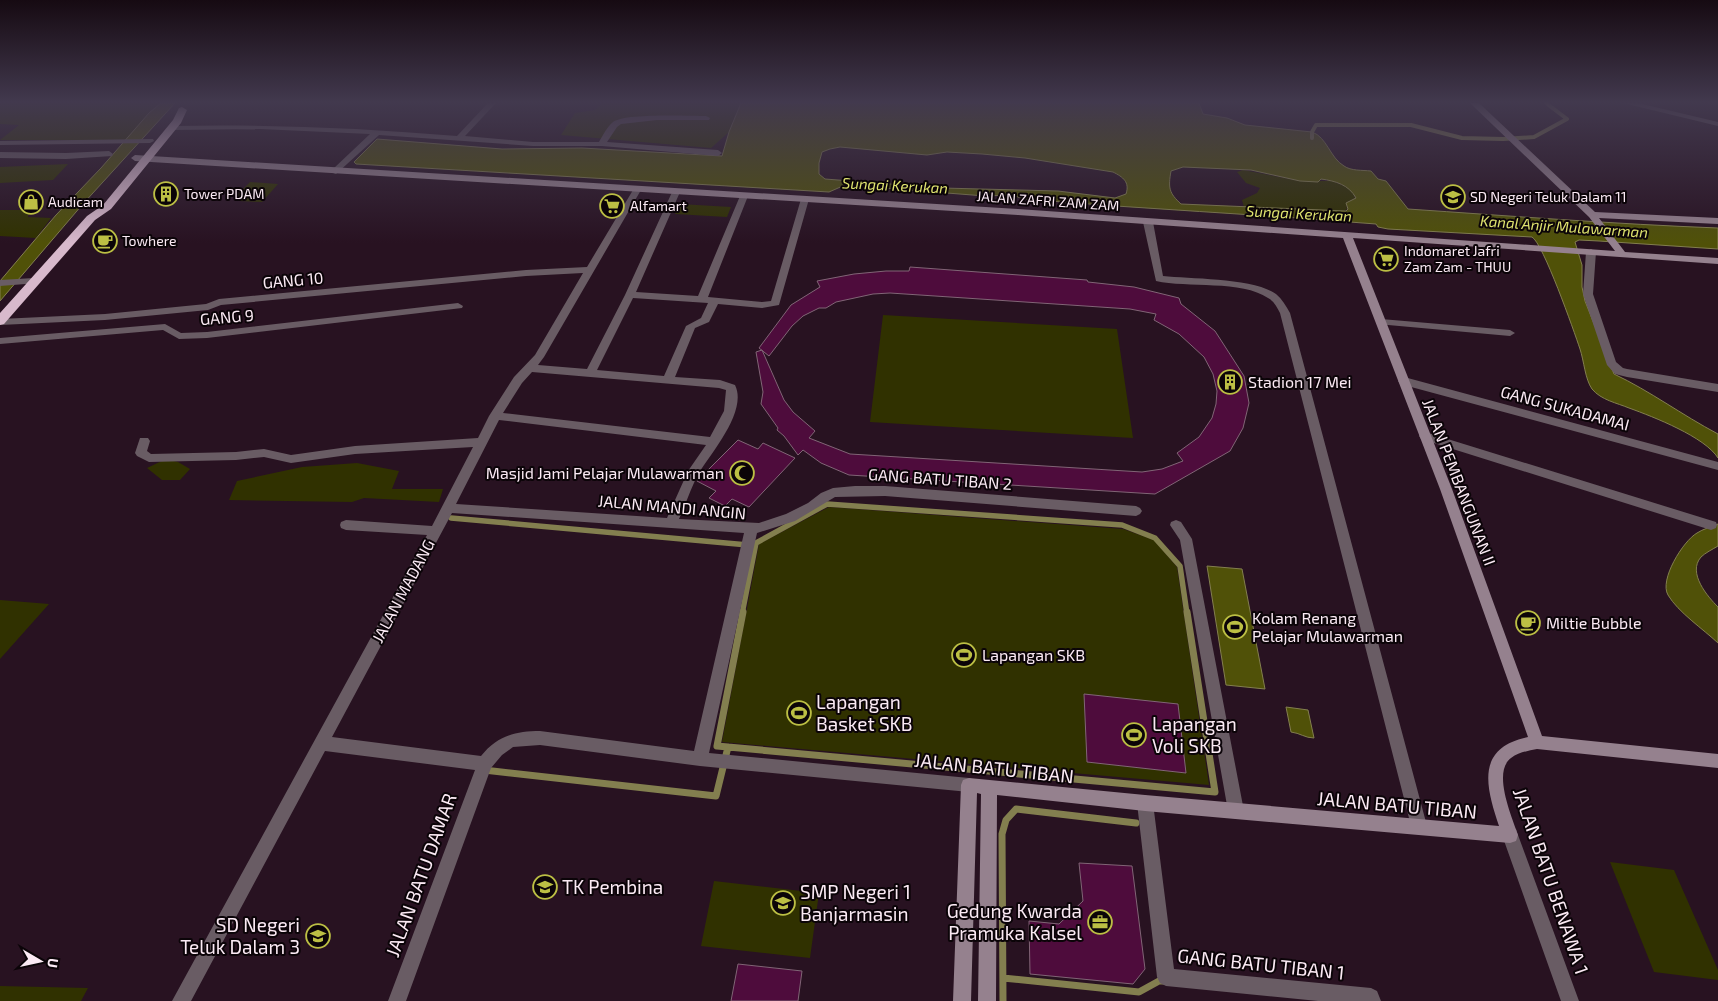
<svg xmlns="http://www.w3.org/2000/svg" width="1718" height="1001" font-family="'Exo 2',sans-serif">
	<rect width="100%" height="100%" fill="#281221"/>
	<!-- green -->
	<path fill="#303100" d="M0,103H162L128,140H0L19,125L0,124Z
		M602,103H741L729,132L711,148L561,135L575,113L595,110Z
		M68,164L53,180L0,183V167Z
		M1243,170L1300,181H1332L1351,189L1355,198L1346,203L1347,209L1344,211L1244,207L1242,200L1257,193L1260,188L1246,183L1237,172Z
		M250,182L278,184L262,202L239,201L238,194Z
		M680,204L731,207L727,217L675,214Z
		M0,210H29L28,217L51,218L36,238L0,236Z
		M883,315L1117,329L1133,438L870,422Z
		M166,459L178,462L190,469L180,480H162L147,468Z
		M357,463L399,471L392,489H443L439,502L364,498L352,502L229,500L237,481L302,467Z
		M829,507L1123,529L1154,540L1177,567L1209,785L722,742L759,544Z
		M0,600L49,604L0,659Z
		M1610,862L1674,870L1718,970V980L1654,972Z
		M714,881L819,893L810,958L701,946Z
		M0,986L88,988L81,1001H0Z"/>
	<!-- water -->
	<path fill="#505108" stroke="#837f4f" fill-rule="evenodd" d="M161,103H175L82,205L0,301V281L56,215L101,168L149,113Z
		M741,103H1199L1203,114L1227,118L1245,125L1312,132C1327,137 1330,158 1344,166C1351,171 1362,170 1371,171L1378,179L1386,181L1408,209C1511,216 1614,224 1718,228V249L1599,241L1579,240L1575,242L1582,265V287L1585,301L1614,374C1650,391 1682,415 1718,434V458C1705,437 1654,417 1629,408C1617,403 1601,400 1592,389C1585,379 1584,361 1580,349C1574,331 1543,243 1532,237L1388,229L1378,227L1376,224C1258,214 1141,209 1024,199L1012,195L985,196L845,185L829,192L356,164L354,162L377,139L502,149L582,148L722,156L729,132ZM840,147L927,155L947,152L982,154L1025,158L1113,172C1123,177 1130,182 1126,194L1115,198L1058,191L942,188L825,179L819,174V163L822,152L830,149ZM1183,167L1251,170L1300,181L1318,182L1321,179C1336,181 1349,185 1356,198L1346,203L1348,209L1346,211L1181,204C1169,193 1168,188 1171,171Z
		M1718,524V546C1713,549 1705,553 1701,557C1687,573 1708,597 1718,607V643C1703,629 1678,612 1668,595C1659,580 1683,541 1697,533C1703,529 1711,527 1718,524Z
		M1207,566L1242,569L1265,689L1226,685Z
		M1286,707L1308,710L1314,738C1305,738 1300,733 1291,732Z"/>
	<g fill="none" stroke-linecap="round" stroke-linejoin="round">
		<!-- stream-far2 -->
		<path stroke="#837f4f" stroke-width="4" d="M1312,138V132L1316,125H1411L1462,138L1503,139L1534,137L1567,119L1546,103"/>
		<!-- stream-far1 -->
		<path stroke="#837f4f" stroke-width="5.5" d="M451,518L748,545
			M742,614L756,543L827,504L1122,525L1155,538L1180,566L1187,614"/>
		<!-- stream -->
		<path stroke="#837f4f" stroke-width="7" d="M743,612L717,746L1215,792L1187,612
			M484,770L716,796L728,747
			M1003,978L1139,992L1159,981H1164
			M1003,1001L1002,834L1006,820L1016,809L1136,823"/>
	</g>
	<!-- building -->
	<path fill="#4e0c3c" stroke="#816576" d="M910,267L1087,280L1088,282L1134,287L1179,298L1181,304L1215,331L1244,376L1249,403L1243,428L1230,451L1155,494L849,475L821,463L803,450L798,455L784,436L777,430L778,428L761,404L763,392L756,352L762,350L784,400L793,412L815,431L809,438L850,454L1142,472L1162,469L1183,461L1177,453L1199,437L1212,418L1216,404L1217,391L1213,374L1204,357L1179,334L1154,320L1156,314L1130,309L890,293L873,294L836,302L826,308H819L803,316L792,326L769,356L759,348L791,305L820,287L817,281L854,274L886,271H909Z
		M738,440L758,449L763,443L795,458L749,507L732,499L725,506L709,498L716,491L697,481Z
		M1084,694L1178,704L1186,773L1087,762Z
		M1079,863L1132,866L1145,969L1133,984L1030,974L1029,921L1059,924L1083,901Z
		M738,964L802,971L798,1001H731Z"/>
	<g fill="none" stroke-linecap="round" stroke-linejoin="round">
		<!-- street -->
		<path fill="#695c64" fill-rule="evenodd" d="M488,103H496L465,136L533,142H599C603,135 607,127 613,122C625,113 688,116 706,116L710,118L709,120H657L621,124L617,127L607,142L718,150L722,153L718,156L602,146H533L379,135L336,174L333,173V169L370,134L260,129L172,130L168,128L172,126C267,124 362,128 457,136Z
			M1623,103H1638L1718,122V126Z
			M153,139L154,141L150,143L0,145V141Z
			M109,151L113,154L112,156L66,159L0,158V152L66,153Z
			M637,187L641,190L544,357L538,365L587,369L625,295L673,190L676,189L680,192L636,292L698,296L740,196L744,193L748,196L708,297L762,302L771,301L801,199L805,196L809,199L779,305L762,308L718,304L709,322L695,328L675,377L720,380L735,385C748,411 711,453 699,473C691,487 686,504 679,519L759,523L786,514L808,503L821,493L833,488L855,486H885L1136,506L1140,508L1142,511L1140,514L1136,516L885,496L835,497L795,521L757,533L709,753L969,778L975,780L977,785L975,790L969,792L700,766L540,745L513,747L502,755L491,768L406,1001H388L475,770L325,751L191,1001H172L427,535L346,530L341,528L340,525L341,522L346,520L432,526L473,447L355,454L291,463L264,457L236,460L149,462L137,456L135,453L140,438H148L150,441L147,451L151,454L236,452L264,449L291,455L355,446L478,438L489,416L514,377L535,355L583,273L526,276L221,305L208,310L105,320L0,325V319L105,314L206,304L219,299L526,270L587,267L633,190ZM633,298L708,303L701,318L686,326L664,376L597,370ZM532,372L719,388L726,390L724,411L710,437L503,413L522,383ZM499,420L706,445L688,471L667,518L456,504ZM452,513L744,533L694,751L540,731C515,731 497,736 481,756L332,737Z
			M1148,219L1153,222L1163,276C1191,279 1254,278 1276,294C1282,299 1286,306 1290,313L1427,826L1425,832L1419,834L1413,832L1411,826L1280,313C1277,307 1274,301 1268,298C1242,280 1187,288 1156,281L1143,222Z
			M1591,249L1596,252L1593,294L1616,362L1623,368L1627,369L1718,384V392L1627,377L1615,374L1607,365L1583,294L1586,252Z
			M34,278L39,281L38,283L0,286V280Z
			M458,303L463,306L462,308L207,338L179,339L163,330L0,344V338L165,324L181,333L207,332Z
			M1381,319L1510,330L1515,333L1510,336L1377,324L1376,322Z
			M1404,377L1718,462V470L1400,384L1398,381Z
			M1425,432L1716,522L1717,525L1716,528L1711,530L1421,439L1419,436L1421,433Z
			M1176,520L1181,522L1192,539L1244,811L1242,816L1236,819L1230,816L1228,811L1180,540L1170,525L1171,522Z
			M1145,795L1151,798L1153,803L1174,969L1371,988L1377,991L1381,1001H1318L1166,986L1160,983L1157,977L1137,803L1139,798Z
			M1510,827L1516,829L1518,835L1579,1001H1561L1502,835L1504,829Z"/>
		<!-- secondary -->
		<path fill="#95818e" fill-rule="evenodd" d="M1470,103H1479L1595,212L1718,218V224L1599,218L1625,252L1718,258V264L1353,238L1452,489L1542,736L1718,754V768L1537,749C1528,751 1519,752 1511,758C1492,772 1512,817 1518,835L1516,841L1510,843L1145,811L997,795L996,1001H978L981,794L977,793L971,1001H953L961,785L963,780L969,778L1145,795L1499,826C1486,787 1475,748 1528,737L1440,489L1343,238L1018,215L135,161L131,158L135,155L1018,209L1615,251L1589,217Z"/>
		<!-- highway -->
		<path fill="#d8b9cc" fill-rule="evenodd" d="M182,107L187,110L181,123L111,209L95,220L4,324L0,325V313L87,216L103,205L173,120L179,108Z"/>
	</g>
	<!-- sky -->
	<linearGradient id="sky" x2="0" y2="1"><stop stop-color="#160a12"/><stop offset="0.42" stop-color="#42394e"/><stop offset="1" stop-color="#42394e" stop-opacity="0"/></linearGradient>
	<rect width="1718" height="243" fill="url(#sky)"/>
	<!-- icons -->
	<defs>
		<g id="building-ring" transform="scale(1.25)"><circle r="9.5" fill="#0b0408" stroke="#bcbf44" stroke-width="1.5"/><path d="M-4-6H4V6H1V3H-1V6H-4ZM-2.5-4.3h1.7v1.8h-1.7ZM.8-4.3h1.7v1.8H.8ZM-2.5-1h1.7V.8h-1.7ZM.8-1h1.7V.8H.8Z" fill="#bcbf44"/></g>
		<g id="school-ring" transform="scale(1.25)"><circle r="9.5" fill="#0b0408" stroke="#bcbf44" stroke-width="1.5"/><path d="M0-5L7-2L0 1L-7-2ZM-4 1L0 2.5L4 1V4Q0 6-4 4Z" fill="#bcbf44"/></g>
		<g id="shop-ring" transform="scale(1.25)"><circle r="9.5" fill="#0b0408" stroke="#bcbf44" stroke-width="1.5"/><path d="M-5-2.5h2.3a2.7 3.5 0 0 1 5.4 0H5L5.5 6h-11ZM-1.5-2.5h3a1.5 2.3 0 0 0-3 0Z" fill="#bcbf44"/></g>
		<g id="supermarket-ring" transform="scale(1.25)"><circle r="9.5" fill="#0b0408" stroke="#bcbf44" stroke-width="1.5"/><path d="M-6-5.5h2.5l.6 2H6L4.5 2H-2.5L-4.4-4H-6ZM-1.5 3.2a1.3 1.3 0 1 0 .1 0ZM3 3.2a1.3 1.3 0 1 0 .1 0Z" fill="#bcbf44"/></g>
		<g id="cafe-ring" transform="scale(1.25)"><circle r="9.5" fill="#0b0408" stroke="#bcbf44" stroke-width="1.5"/><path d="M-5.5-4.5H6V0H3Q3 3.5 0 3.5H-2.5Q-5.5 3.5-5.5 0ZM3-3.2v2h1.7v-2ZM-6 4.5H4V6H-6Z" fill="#bcbf44"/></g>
		<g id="mosque-ring" transform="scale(1.25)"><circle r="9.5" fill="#0b0408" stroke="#bcbf44" stroke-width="1.5"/><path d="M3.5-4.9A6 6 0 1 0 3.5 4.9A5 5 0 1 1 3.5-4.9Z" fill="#bcbf44"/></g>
		<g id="stadium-ring" transform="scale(1.25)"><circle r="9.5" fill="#0b0408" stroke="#bcbf44" stroke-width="1.5"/><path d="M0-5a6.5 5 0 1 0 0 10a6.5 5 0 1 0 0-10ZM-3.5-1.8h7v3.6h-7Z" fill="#bcbf44"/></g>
		<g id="office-ring" transform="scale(1.25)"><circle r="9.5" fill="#0b0408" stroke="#bcbf44" stroke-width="1.5"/><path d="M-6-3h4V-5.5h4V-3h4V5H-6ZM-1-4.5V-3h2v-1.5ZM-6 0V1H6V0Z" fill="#bcbf44"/></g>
	</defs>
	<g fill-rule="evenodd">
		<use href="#building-ring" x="166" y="194"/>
		<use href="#school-ring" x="1453" y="197"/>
		<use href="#shop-ring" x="31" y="202"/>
		<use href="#supermarket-ring" x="612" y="206"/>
		<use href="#cafe-ring" x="105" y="241"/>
		<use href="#supermarket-ring" x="1386" y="259"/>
		<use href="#building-ring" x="1230" y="382"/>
		<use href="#mosque-ring" x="742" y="473"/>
		<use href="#cafe-ring" x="1528" y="623"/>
		<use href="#stadium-ring" x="1235" y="627"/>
		<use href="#stadium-ring" x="964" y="655"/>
		<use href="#stadium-ring" x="799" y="713"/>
		<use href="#stadium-ring" x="1134" y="735"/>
		<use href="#school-ring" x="545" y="887"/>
		<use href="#school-ring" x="783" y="903"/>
		<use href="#office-ring" x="1100" y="922"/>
		<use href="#school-ring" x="318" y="936"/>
	</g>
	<g text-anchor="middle" stroke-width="4" stroke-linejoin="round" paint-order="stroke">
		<!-- far-poi labels -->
		<g font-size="14" fill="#fbeaf4" stroke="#0b0408" text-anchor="start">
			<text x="184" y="199">Tower PDAM</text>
			<text x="1470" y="202">SD Negeri Teluk Dalam 11</text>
			<text x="48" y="207">Audicam</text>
			<text x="630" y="211">Alfamart</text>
			<text x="122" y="246">Towhere</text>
			<text x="1404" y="256">Indomaret Jafri<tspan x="1404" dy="16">Zam Zam - THUU</tspan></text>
		</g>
		<!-- far-street labels -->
		<g font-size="14" fill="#fbeaf4" stroke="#0b0408">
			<text transform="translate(1048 201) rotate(4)" y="5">JALAN ZAFRI ZAM ZAM</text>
		</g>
		<!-- far-water labels -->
		<g font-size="15" font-style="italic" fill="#dfe36f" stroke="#0b0408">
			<text transform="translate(895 186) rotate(3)" y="5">Sungai Kerukan</text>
			<text transform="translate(1299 214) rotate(3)" y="5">Sungai Kerukan</text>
			<text transform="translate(1564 227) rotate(4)" y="5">Kanal Anjir Mulawarman</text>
		</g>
		<!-- street labels -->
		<g font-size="16" fill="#fbeaf4" stroke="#0b0408">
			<text transform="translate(293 280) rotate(-5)" y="6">GANG 10</text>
			<text transform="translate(227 317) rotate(-5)" y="6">GANG 9</text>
			<text transform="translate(1565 408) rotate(15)" y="6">GANG SUKADAMAI</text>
			<text transform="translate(940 479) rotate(4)" y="6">GANG BATU TIBAN 2</text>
			<text transform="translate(1459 482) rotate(69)" y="6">JALAN PEMBANGUNAN II</text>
			<text transform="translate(672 507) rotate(5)" y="6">JALAN MANDI ANGIN</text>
			<text transform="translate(403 591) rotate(-62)" y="6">JALAN MADANG</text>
		</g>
		<!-- poi labels -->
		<g font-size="16" fill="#fbeaf4" stroke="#0b0408" text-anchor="start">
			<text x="1248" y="388">Stadion 17 Mei</text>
			<text x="724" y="479" text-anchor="end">Masjid Jami Pelajar Mulawarman</text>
			<text x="1252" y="624">Kolam Renang<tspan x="1252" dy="18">Pelajar Mulawarman</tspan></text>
			<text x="1546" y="629">Miltie Bubble</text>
			<text x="982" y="661">Lapangan SKB</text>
		</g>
		<!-- near-poi labels -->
		<g font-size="19" fill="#fbeaf4" stroke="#0b0408" text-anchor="start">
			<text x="816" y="709">Lapangan<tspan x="816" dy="22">Basket SKB</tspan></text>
			<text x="1152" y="731">Lapangan<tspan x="1152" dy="22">Voli SKB</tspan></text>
			<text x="562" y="894">TK Pembina</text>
			<text x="800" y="899">SMP Negeri 1<tspan x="800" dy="22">Banjarmasin</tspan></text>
			<text x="1082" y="918" text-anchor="end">Gedung Kwarda<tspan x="1082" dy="22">Pramuka Kalsel</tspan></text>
			<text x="300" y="932" text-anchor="end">SD Negeri<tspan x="300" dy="22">Teluk Dalam 3</tspan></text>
		</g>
		<!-- near-street labels -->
		<g font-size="19" fill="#fbeaf4" stroke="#0b0408">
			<text transform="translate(994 768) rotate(6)" y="7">JALAN BATU TIBAN</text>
			<text transform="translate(1397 805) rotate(5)" y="7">JALAN BATU TIBAN</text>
			<text transform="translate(421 875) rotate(-70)" y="7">JALAN BATU DAMAR</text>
			<text transform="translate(1551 881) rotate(71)" y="7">JALAN BATU BENAWA 1</text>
			<text transform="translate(1261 964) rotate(6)" y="7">GANG BATU TIBAN 1</text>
		</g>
	</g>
	<!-- north arrow -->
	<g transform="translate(40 961) rotate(99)" stroke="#0b0408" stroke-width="4" paint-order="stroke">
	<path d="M0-4L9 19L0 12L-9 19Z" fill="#fbeaf4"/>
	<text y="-8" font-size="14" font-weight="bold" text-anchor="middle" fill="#fbeaf4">U</text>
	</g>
</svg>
